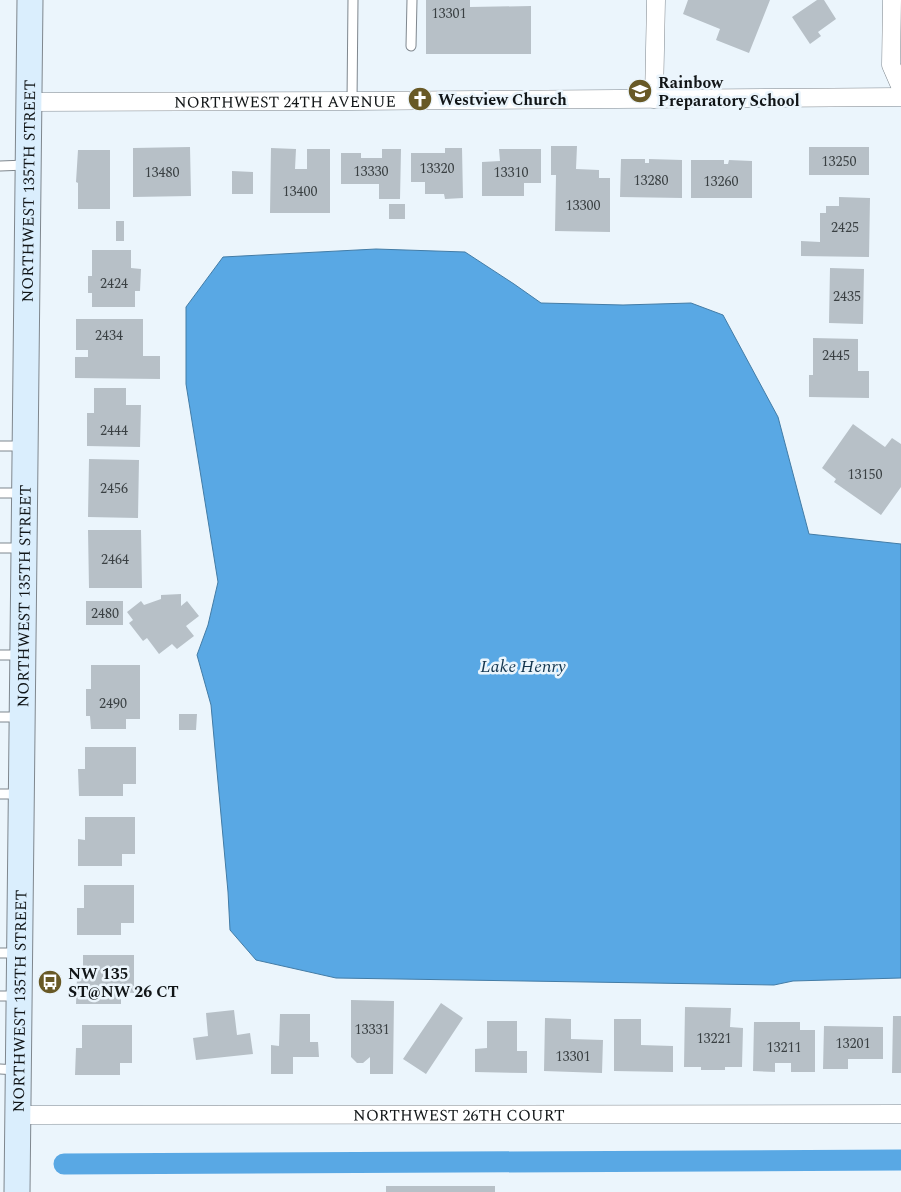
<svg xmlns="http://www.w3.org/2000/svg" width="901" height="1192" font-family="Spectral,serif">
	<rect width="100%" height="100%" fill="#ebf5fc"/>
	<!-- water -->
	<path fill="#59a8e4" stroke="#437ca6" d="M376,249L465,252L514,284L541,303L623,305L691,303L723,315L778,417L809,534L901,544V978L793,981L774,985L336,978L256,960L230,930L228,892L211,705L197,655L208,625L218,582L186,384V307L223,257Z"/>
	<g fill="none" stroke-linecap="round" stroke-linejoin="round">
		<!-- canal -->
		<path stroke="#59a8e4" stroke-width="21" d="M64,1164L901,1160"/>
	</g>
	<!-- building -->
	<path fill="#b7c0c7" d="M426,0H470V7L531,6V54H426Z
		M688,0H770L749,53L716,40L720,29L683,14Z
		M817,0H824L836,19L818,32L821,36L810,44L792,17Z
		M551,146H577L576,169L599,170V178H610V232L555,231L556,175H551Z
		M190,147L191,196L133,197V148Z
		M809,147H869V175H809Z
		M271,148L296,149L295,169H307V149H330V213H270Z
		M445,148H462L463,198L445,199L444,194H425V182H411V153H445Z
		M382,149H401L400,199H379V184H341V153H361V158H382Z
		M499,149H541V183H524V196H482V162L500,161Z
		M78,150H110V209H78V183L76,182Z
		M621,159H645V163H649V159L682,160V198L620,197Z
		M691,160H724V164H728L729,160L752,161V198H691Z
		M232,171L253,172V194H232Z
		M839,197L870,198L869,257L801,256V241L820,242V213H826V206H839Z
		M389,204H405V219H389Z
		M116,221H124V241H116Z
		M92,250H131V268L141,269L140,291H135V307H92V293H88V276H92Z
		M830,268L864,269L863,324L829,323Z
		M76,319H143V356H160V379L75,378V357H88V350H76Z
		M813,338L858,339V371H869V398L809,397V375H813Z
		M94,388H126V405H141L140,447L87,446V413H94Z
		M853,424L885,447L892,438L901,444V487L881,515L834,482L836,479L822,468Z
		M89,459L139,460L138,518L88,517Z
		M88,530H141L142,588H89Z
		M181,594V606L187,601L199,616L186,626L194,636L177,649L172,644L159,654L147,638L143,641L129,623L133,620L127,612L141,601L144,605L161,599V595Z
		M86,601H123V625H86Z
		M91,665H140V719H126V729H91L90,716H86V689H91Z
		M179,714H197L196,730H179Z
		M85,747H136V784H123V796H79L78,769H85Z
		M85,817H135V854H122V866H78V839L85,840Z
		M84,885H134V923H121V935H77V908H84Z
		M83,955H134V993L121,992V1004H76L77,978H83Z
		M351,1000L394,1001L393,1074H370V1057L363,1063H357L351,1057Z
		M441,1003L463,1018L426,1074L403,1059Z
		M685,1007L731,1008L730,1027L743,1028L742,1067H725V1070H701V1067H684Z
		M234,1010L237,1035L250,1033L253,1054L196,1060L193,1038L208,1036L206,1013Z
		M280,1014H310V1042H318L319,1057H293V1074H271V1045L279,1046Z
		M893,1016H901V1073H892Z
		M545,1018L571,1019V1039L603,1040L602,1073L544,1071Z
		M614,1019H641V1045L673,1046V1072L614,1071Z
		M487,1021H517V1051H527V1073L475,1072V1049L487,1048Z
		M754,1022H800V1030H815V1072H791V1063H775V1072L753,1071Z
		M82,1025H132V1063H120V1075H75L76,1048H82Z
		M824,1026L883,1027V1059H848V1069H823Z
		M386,1186H495V1192H386Z"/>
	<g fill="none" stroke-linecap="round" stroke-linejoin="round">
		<!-- lane casing -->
		<g stroke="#7f878e" stroke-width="11">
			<path id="lane" d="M411,46L412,0
				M352,101L353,0
				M0,166L26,165
				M0,446H22
				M0,493H24
				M0,548H21
				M0,655H22
				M0,717H22
				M0,794H20
				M0,953H19
				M0,996H16
				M0,1069L17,1070"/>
		</g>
		<!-- street casing -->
		<g stroke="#7f878e" stroke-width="19">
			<g id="street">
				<path d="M892,0L891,65L901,88"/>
				<path d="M654,99L656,0"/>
				<path id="s1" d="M29,102L352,101L901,97"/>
				<path id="s2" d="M18,1115L901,1114"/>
			</g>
		</g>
		<!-- secondary casing -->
		<g stroke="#7f878e" stroke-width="27">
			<g id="secondary">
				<path id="s3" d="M17,1192L30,0"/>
			</g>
		</g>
		<!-- lane -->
		<use href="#lane" stroke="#fff" stroke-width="9"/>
		<!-- street -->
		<use href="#street" stroke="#fff" stroke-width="18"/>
		<!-- secondary -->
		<use href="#secondary" stroke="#daeefd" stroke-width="25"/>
	</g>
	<!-- icons -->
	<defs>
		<g id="school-disc" transform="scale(1.25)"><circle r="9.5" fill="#685926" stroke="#ebf5fc"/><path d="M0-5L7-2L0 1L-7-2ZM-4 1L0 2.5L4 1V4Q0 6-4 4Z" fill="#fff"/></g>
		<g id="church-disc" transform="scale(1.25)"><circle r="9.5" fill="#685926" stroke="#ebf5fc"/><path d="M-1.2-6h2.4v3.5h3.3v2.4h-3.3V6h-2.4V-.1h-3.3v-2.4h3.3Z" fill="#fff"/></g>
		<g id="bus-disc" transform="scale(1.25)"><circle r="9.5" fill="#685926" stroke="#ebf5fc"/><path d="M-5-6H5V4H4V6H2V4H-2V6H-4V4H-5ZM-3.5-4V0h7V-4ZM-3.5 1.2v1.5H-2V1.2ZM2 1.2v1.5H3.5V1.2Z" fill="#fff"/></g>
	</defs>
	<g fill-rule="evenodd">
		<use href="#school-disc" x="640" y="91"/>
		<use href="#church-disc" x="420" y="99"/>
		<use href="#bus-disc" x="50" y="982"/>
	</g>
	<g text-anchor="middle" stroke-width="5" stroke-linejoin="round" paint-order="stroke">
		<!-- number labels -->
		<g font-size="14" fill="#3a4043">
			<text x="449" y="18">13301</text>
			<text x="839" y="166">13250</text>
			<text x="437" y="173">13320</text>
			<text x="371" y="176">13330</text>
			<text x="162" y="177">13480</text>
			<text x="511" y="177">13310</text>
			<text x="651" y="185">13280</text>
			<text x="721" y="186">13260</text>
			<text x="300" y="196">13400</text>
			<text x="583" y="210">13300</text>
			<text x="845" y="232">2425</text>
			<text x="114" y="288">2424</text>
			<text x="847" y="301">2435</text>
			<text x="109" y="340">2434</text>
			<text x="836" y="360">2445</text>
			<text x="114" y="435">2444</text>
			<text x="865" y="479">13150</text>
			<text x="114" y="493">2456</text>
			<text x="115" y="564">2464</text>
			<text x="105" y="618">2480</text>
			<text x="113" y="708">2490</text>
			<text x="372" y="1034">13331</text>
			<text x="714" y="1043">13221</text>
			<text x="853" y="1048">13201</text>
			<text x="784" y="1052">13211</text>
			<text x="573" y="1061">13301</text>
		</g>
		<!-- poi labels -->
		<g font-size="16" font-weight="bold" fill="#111517" stroke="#ebf5fc" text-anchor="start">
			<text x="658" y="88">Rainbow<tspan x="658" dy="18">Preparatory School</tspan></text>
			<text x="438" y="105">Westview Church</text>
			<text x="68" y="979">NW 135<tspan x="68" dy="18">ST@NW 26 CT</tspan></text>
		</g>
		<!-- street labels -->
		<g font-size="16" fill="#111517" stroke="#ebf5fc">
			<text dy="6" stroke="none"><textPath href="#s1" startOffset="256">NORTHWEST 24TH AVENUE</textPath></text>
			<text dy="6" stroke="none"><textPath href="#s3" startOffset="1001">NORTHWEST 135TH STREET</textPath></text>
			<text dy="6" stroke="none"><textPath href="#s3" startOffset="596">NORTHWEST 135TH STREET</textPath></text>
			<text dy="6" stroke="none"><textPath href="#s3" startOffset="191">NORTHWEST 135TH STREET</textPath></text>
			<text dy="6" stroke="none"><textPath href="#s2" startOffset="441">NORTHWEST 26TH COURT</textPath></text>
		</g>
		<!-- water labels -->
		<g font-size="18" font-style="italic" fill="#153750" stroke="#ebf5fc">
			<text x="523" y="672">Lake Henry</text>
		</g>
	</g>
</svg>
